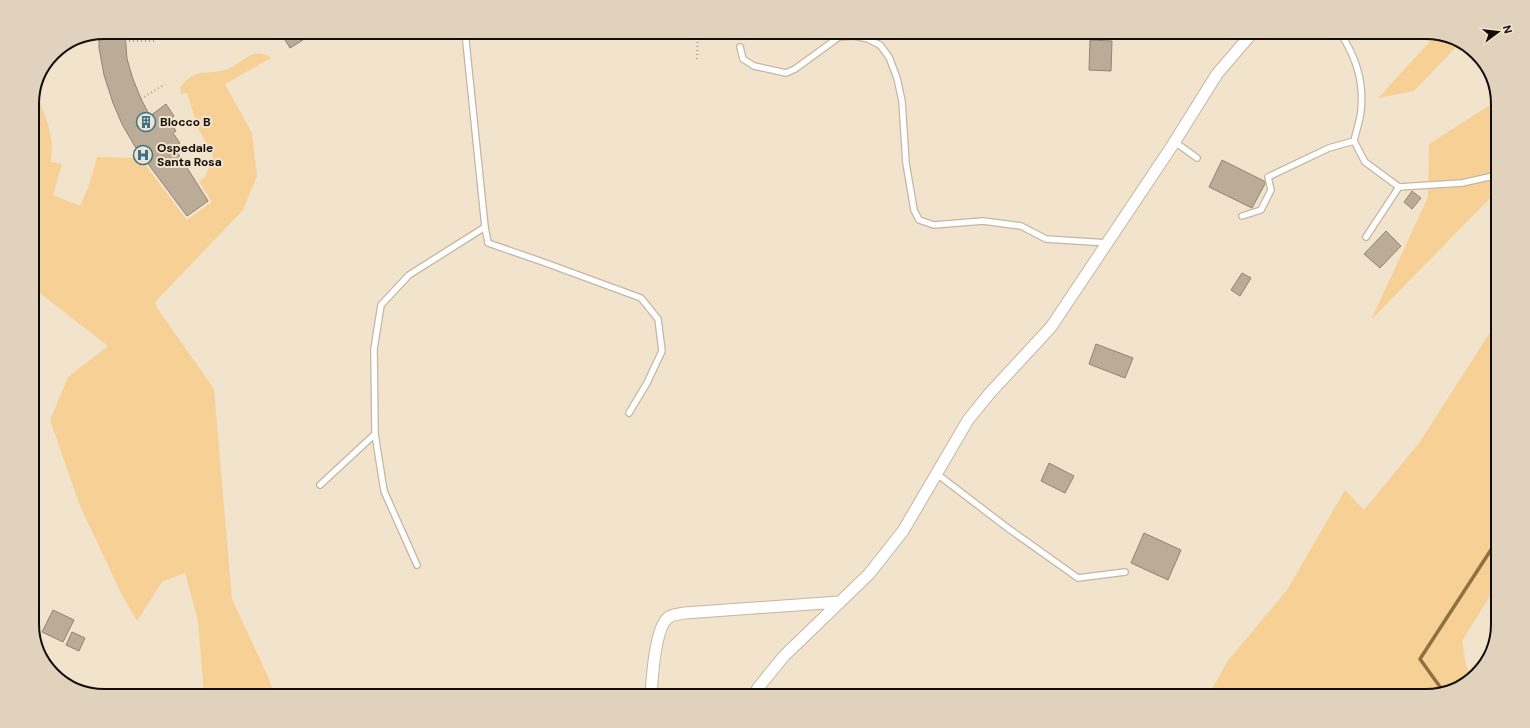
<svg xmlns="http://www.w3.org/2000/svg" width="1530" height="728" font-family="'DM Sans',sans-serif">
	<rect width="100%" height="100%" fill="#f2e3cd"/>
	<!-- green -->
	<path fill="#f7d096" d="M1437,34L1454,38L1460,43L1414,91L1378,98Z
		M260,53L269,56L271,58L225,84L252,133L257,176L243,210L155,302L157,308L214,389L232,599L269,679L275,696H204L198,620L185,573L162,582L137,621L122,595L80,506L50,420L68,377L108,346L32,287V100L36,91L48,124L52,143L51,162L62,164L53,195L80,206L89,185L97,157L140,158L187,220L212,202L199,181L205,177L213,156L198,128L187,93L181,94L180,88C196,65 209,77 230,68C241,63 247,54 260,53Z
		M1498,100V184L1493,195L1371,320L1428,197L1429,144Z
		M1498,320V583L1462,641L1466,665L1471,678L1466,684L1426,696H1208L1227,662L1287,590L1345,490L1364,510L1419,443Z"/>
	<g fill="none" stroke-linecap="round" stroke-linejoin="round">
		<!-- stream -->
		<path stroke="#907040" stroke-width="3.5" d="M1443,691L1420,659L1498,539"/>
	</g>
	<!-- building -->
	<path fill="#baac97" stroke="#928471" d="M104,32H125L127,59L133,79L141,99L150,116L166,104L174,116L169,120L176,131L173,133L180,143L174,147L208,201L187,216L134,145L122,124L113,103L104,75L99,48V33Z
		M287,32H298L303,40L290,48L282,35Z
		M1090,40L1112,41L1111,71L1089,70Z
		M1222,160L1266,182L1252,208L1209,187Z
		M1412,191L1421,198L1412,209L1404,202Z
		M1386,231L1401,246L1380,268L1364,254Z
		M1242,273L1251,278L1240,296L1231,290Z
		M1096,344L1133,358L1125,378L1089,364Z
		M1049,463L1074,476L1065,493L1041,481Z
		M1144,533L1181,550L1168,580L1131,563Z
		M53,610L74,620L63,642L42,632Z
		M72,632L85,638L79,651L66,645Z"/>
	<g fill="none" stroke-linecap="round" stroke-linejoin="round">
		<!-- service casing -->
		<g stroke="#c4b6a1" stroke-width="8">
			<path id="service" d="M740,47L743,59L754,66L786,73L795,69L839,37L855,36L868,39L880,45L889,57L897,78L902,101L906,163L914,210L919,220L934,225L983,221L1021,226L1046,239L1108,243
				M1354,141L1365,162L1399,187L1366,237
				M1175,142L1197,158
				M1399,187L1462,183L1498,175
				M1242,216L1261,210L1271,190L1268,177L1329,148L1354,141C1356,131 1360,121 1361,111C1364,80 1356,58 1340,32
				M485,227L488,243L543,262L641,298L658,319L662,351L647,383L629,413
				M937,474L1009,529L1078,578L1125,572
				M320,485L375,434
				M417,565L384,491L375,434L374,349L381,305L409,275L485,227L465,32"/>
		</g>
		<!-- minor casing -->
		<g stroke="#c4b6a1" stroke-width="13">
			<path id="minor" d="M651,696C652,679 655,626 669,617C673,614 680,614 685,613L839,602
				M754,696L758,688L784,656L869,574L903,531L968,420L989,394L1051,327L1172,146L1217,74L1253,32"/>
		</g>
		<!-- path -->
		<path stroke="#ada190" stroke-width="2" stroke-dasharray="1 3" stroke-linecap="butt" d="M125,41H154L155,32
			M697,59L698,32
			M141,99L165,84"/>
		<!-- service -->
		<use href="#service" stroke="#fff" stroke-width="5.5"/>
		<!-- minor -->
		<use href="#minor" stroke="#fff" stroke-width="11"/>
	</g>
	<!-- icons -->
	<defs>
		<g id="building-ring" transform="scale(1)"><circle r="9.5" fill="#f2e3cd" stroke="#39748c" stroke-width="1.5"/><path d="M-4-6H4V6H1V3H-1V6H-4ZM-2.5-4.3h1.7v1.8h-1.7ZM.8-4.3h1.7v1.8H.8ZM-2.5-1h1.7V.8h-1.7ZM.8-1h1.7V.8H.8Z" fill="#39748c"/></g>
		<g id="hospital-ring" transform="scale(1)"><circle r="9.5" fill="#f2e3cd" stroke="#39748c" stroke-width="1.5"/><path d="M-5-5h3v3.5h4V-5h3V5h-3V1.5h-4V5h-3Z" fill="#39748c"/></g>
	</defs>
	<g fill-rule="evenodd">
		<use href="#building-ring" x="146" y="122"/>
		<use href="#hospital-ring" x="143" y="155"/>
	</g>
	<g text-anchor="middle" stroke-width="4" stroke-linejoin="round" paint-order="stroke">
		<!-- poi labels -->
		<g font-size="12" font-weight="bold" fill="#120d06" stroke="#f2e3cd" text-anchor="start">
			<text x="160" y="126">Blocco B</text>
			<text x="157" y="152">Ospedale<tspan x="157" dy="14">Santa Rosa</tspan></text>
		</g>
	</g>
	<!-- crop -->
	<path d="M0 0H1530V728H0ZM104 39H1426A65 65 0 0 1 1491 104V624A65 65 0 0 1 1426 689H104A65 65 0 0 1 39 624V104A65 65 0 0 1 104 39Z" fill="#e0d2bd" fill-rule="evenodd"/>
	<path fill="none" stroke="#120d06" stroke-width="2" d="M104 39H1426A65 65 0 0 1 1491 104V624A65 65 0 0 1 1426 689H104A65 65 0 0 1 39 624V104A65 65 0 0 1 104 39Z"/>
	<!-- north arrow -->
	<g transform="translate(1498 32) rotate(75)" stroke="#f2e3cd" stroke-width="3" paint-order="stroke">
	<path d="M0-3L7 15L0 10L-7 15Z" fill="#120d06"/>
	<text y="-6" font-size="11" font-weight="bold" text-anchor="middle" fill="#120d06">N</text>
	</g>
</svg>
